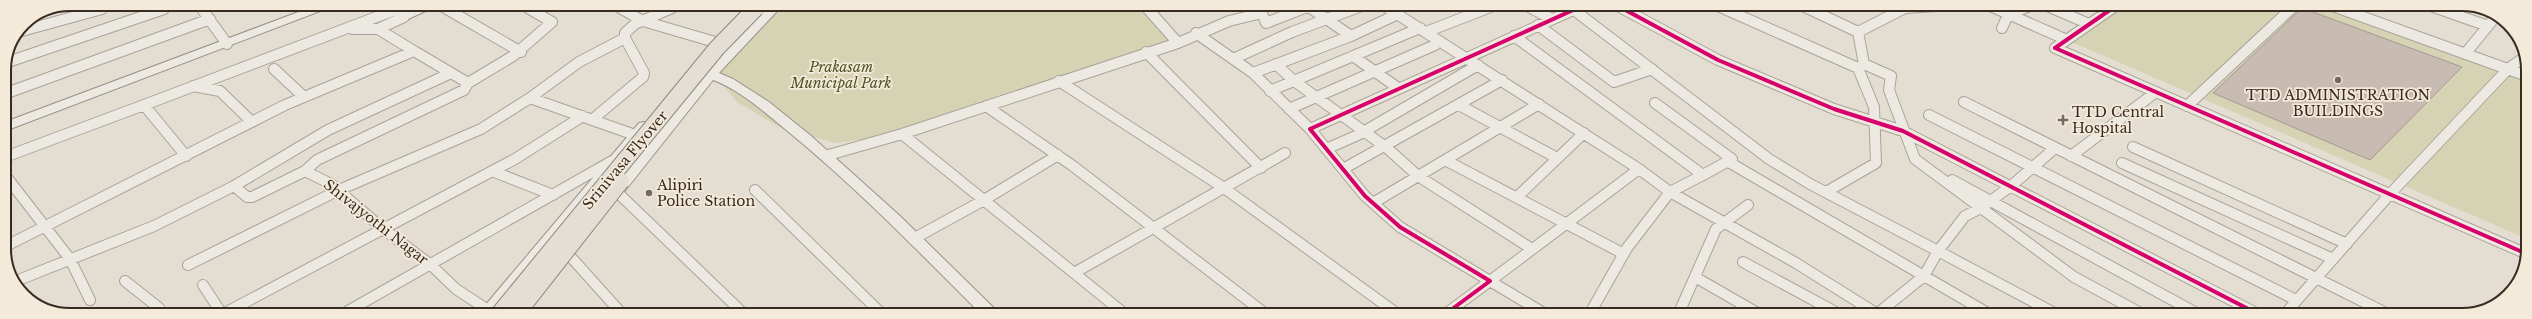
<svg xmlns="http://www.w3.org/2000/svg" width="2532" height="319" font-family="'Libre Baskerville',serif">
	<rect width="100%" height="100%" fill="#e4ddd1"/>
	<!-- green -->
	<path fill="#d5d3b4" d="M2117,5H2328L2527,78V239L2067,40Z
		M1146,7L1178,43L902,134L835,143L779,127L737,102L713,72L779,8Z"/>
	<!-- building -->
	<path fill="#c8bcb2" stroke="#a59990" d="M2302,8L2462,67L2370,160L2213,93Z"/>
	<g fill="none" stroke-linecap="round" stroke-linejoin="round">
		<!-- street casing -->
		<g stroke="#aaa399" stroke-width="12">
			<path id="street" d="M1988,5L2067,40
				M2045,5L2089,24
				M2094,5L2108,11
				M2117,5L2055,48L2527,254
				M2330,5L2527,76
				M2428,5L2488,26
				M1527,6L1552,19
				M1618,6L1718,60L1834,109L1903,131L2260,315
				M1718,6L1858,68L1874,107L1876,163L1826,192
				M1803,6L1858,32
				M1309,7L1351,36
				M1386,7L1639,169L1490,281L1547,315
				M445,8L521,52
				M620,8L643,21L715,42
				M1260,8L1266,23L1307,7
				M1905,8L1937,6
				M202,9L227,44
				M1574,10L1769,159L1810,184L1938,251L1965,216L1981,208L2011,186L2055,148
				M1538,25L1614,82L1652,69
				M2002,28L2008,15L2032,5
				M352,29H378
				M18,32L102,9
				M1426,32L1493,6
				M1196,33L1253,73L1310,129
				M1514,36L1703,175L1670,192L1639,169
				M1178,43L1229,21L1262,13
				M1146,52L1261,168
				M2465,54L2496,16
				M1353,56L1398,88
				M1233,59L1292,32L1359,7
				M5,63L164,9
				M1276,64L1294,81L1387,148L1418,176L1532,249
				M1864,64L1858,32L1905,8L1898,6
				M1858,68L1864,64L1891,76L1889,90L1915,159L2074,277L2144,315
				M274,69L304,97
				M1253,73L1351,36L1398,14
				M1059,81L1224,188L1399,315
				M468,83L513,56L552,22L528,8
				M193,86L220,91L252,122
				M1270,91L1420,28
				M4,94L210,19
				M530,98L579,62L625,38
				M1964,102L2390,315
				M1655,103L1732,159L1703,175
				M1459,105L1557,158
				M986,106L1073,166L1267,315
				M2187,106L2295,5
				M1289,109L1435,45
				M1929,115L2296,300
				M593,119L643,77L644,73L625,38V33L635,24L672,8
				M902,134L1126,315
				M2133,147L2347,244
				M1326,149L1358,135L1478,65
				M186,156L144,105L395,10
				M825,156L902,134L1178,43L1146,7
				M2071,156L2156,92
				M5,157L144,105
				M1445,160L1624,254
				M1727,161L1924,276L1938,251L2058,315
				M2122,163L2333,259
				M1343,169L1502,80
				M305,171L317,160L464,90L468,83L414,51
				M492,171L553,195
				M5,175L70,259L90,300
				M1952,180L2200,315
				M234,186L328,130L451,73
				M755,190L883,315
				M617,192L745,315
				M1517,197L1584,133
				M1373,203L1539,104
				M913,239L984,200L1058,155
				M6,246L285,105L414,51L378,29L404,17
				M569,255L623,315
				M1743,262L1841,315
				M188,265L339,190L481,129L530,98L635,135
				M1074,273L1285,153
				M1695,277L1761,315
				M16,281L154,226L234,186L247,197H252L305,171L331,184L382,228L431,265L456,289L488,310
				M125,281L159,308L155,314
				M203,285L222,314
				M223,314L515,159L583,116
				M1877,314L1924,276L1991,315
				M341,315L612,161
				M1444,315L1490,281L1400,227L1365,196L1310,129L1582,6
				M1589,315L1627,248L1670,192L1796,263L1879,315
				M1678,315L1716,229L1748,205
				M2118,315L2127,307
				M2284,315L2390,194L2508,69L2526,56"/>
		</g>
		<!-- secondary casing -->
		<g stroke="#9a928a" stroke-width="2">
			<path id="secondary" d="M309,8H328L5,131V122Z
				M387,8H401L406,12L414,8H432L404,21L399,20Z
				M767,8H780L719,73L733,79L769,102L810,135L900,216L1001,315H982C918,251 855,186 785,129C763,111 740,90 713,80L620,197H610L607,194L610,191L701,76L696,72L698,69H708Z
				M644,122L651,126L649,129L495,315H477L639,123Z"/>
		</g>
		<!-- street -->
		<use href="#street" stroke="#ece9e2" stroke-width="10"/>
		<!-- secondary -->
		<use href="#secondary" fill="#ece9e2" fill-rule="evenodd"/>
		<!-- primary-bridge casing -->
		<g stroke="#8f8880" stroke-width="18" stroke-linecap="butt">
			<path id="primary-bridge" d="M498,315L717,48L756,8
				M516,315L621,181"/>
		</g>
		<!-- primary-bridge -->
		<use href="#primary-bridge" stroke="#e4ded4" stroke-width="16"/>
		<!-- cycleway casing -->
		<g stroke="#f4ead9" stroke-width="6">
			<path id="cycleway" d="M2117,5L2055,48L2527,254
				M1618,6L1718,60L1834,109L1903,131L2260,315
				M1444,315L1490,281L1400,227L1365,196L1310,129L1582,6"/>
		</g>
		<!-- cycleway -->
		<use href="#cycleway" stroke="#d6006c" stroke-width="4"/>
	</g>
	<!-- markers -->
	<g fill="#75695f" stroke="#f4ead9" stroke-width="1.5">
		<circle cx="2338" cy="80" r="4"/>
		<path d="M2061 114h4v4h4v4h-4v4h-4v-4h-4v-4h4z"/>
		<circle cx="649" cy="193" r="4"/>
	</g>
	<g text-anchor="middle" stroke-width="3.5" stroke-linejoin="round" paint-order="stroke">
		<!-- park labels -->
		<g font-size="14" font-style="italic" fill="#4d5429" stroke="#f4ead9">
			<text x="841" y="72">Prakasam<tspan x="841" dy="16">Municipal Park</tspan></text>
		</g>
		<!-- poi labels -->
		<g font-size="14" fill="#392b21" stroke="#f4ead9" text-anchor="start">
			<text x="2338" y="100" text-anchor="middle">TTD ADMINISTRATION<tspan x="2338" dy="16">BUILDINGS</tspan></text>
			<text x="2072" y="117">TTD Central<tspan x="2072" dy="16">Hospital</tspan></text>
			<text x="657" y="190">Alipiri<tspan x="657" dy="16">Police Station</tspan></text>
		</g>
		<!-- street labels -->
		<g font-size="14" fill="#392b21" stroke="#f4ead9">
			<text transform="translate(625 160) rotate(-50)" y="5">Srinivasa Flyover</text>
			<text transform="translate(376 222) rotate(38)" y="5">Shivajyothi Nagar</text>
		</g>
	</g>
	<!-- crop -->
	<path d="M0 0H2532V319H0ZM70 11H2462A59 59 0 0 1 2521 70V249A59 59 0 0 1 2462 308H70A59 59 0 0 1 11 249V70A59 59 0 0 1 70 11Z" fill="#f4ead9" fill-rule="evenodd"/>
	<path fill="none" stroke="#392b21" stroke-width="2" d="M70 11H2462A59 59 0 0 1 2521 70V249A59 59 0 0 1 2462 308H70A59 59 0 0 1 11 249V70A59 59 0 0 1 70 11Z"/>
</svg>
